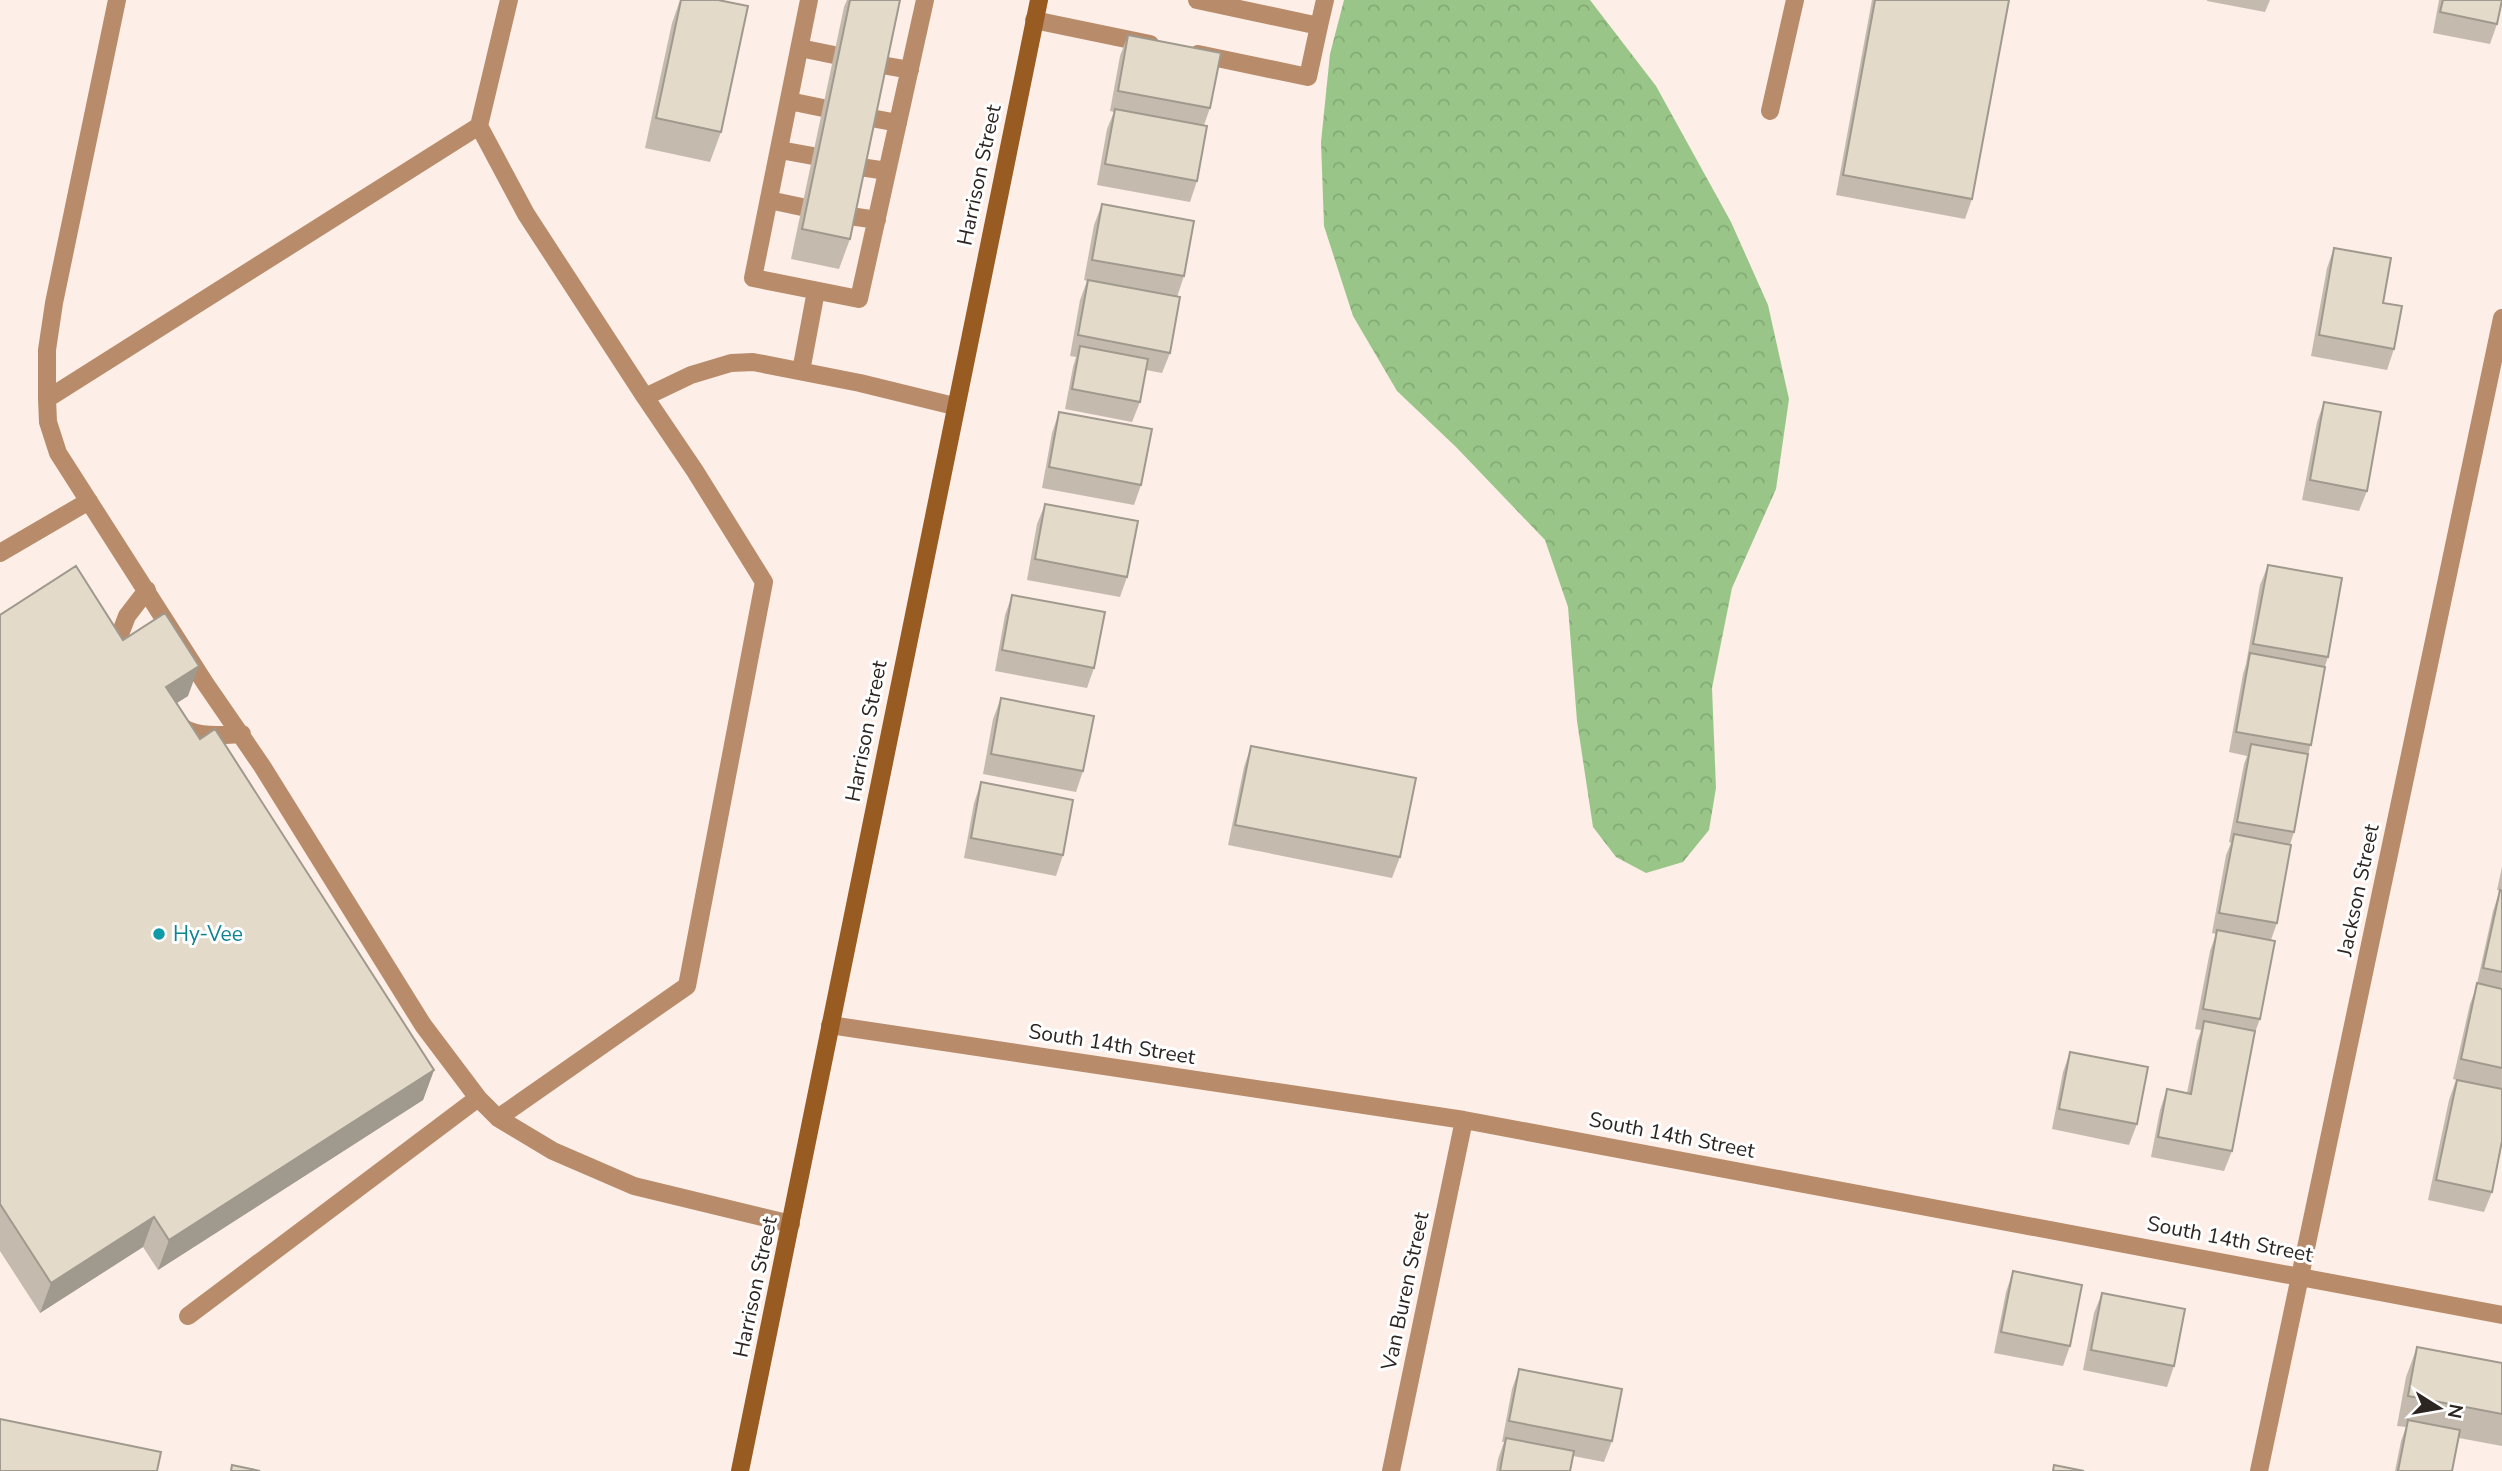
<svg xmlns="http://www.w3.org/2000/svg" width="2502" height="1471" font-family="'Nunito Sans',sans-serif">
	<defs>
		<pattern id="forest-crowns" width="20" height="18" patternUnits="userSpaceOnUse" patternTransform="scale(1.75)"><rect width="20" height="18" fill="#99c688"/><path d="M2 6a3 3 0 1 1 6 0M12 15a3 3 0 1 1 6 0" fill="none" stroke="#84aa75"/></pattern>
	</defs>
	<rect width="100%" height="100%" fill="#fdeee7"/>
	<!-- forest -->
	<path fill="url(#forest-crowns)" d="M1344,0H1590L1656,86L1731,222L1768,305L1789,399L1776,489L1732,588L1712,688L1716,788L1709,830L1683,862L1646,873L1616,857L1593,827L1577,721L1568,607L1545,540L1456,447L1397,391L1353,316L1324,226L1321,142L1330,54Z"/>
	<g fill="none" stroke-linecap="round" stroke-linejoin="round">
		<!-- lane -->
		<path stroke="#b88c6a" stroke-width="18" d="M117,0L54,303L47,350V399L48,422L58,453L205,683L262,766L423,1025L478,1098L498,1118L553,1151L634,1186L791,1224
			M509,0L479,126L526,214L645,397L691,375L731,363L753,362L860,383L954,406
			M809,0L753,278L859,299L925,0
			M1197,0L1319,26L1325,0
			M1034,20L1150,44
			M800,48L834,55
			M1198,54L1308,77L1319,26
			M882,65L910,70
			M789,101L823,108
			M1770,111L1795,0
			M871,118L898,123
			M780,150L813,156
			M860,167L887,171
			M769,200L802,207
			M850,216L877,220
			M801,371L816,291
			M47,399L479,126
			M0,553L89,501
			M129,657L119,637L127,616L147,590
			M175,721C191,739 220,735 242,734
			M498,1118L687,986L764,582L695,471L645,397
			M188,1316L478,1098"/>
		<!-- street -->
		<path stroke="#b88c6a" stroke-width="18" d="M830,1025L1464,1120L2502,1315
			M1391,1471L1464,1120
			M2259,1471L2502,318"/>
		<!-- secondary -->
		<path stroke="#985b21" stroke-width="18" d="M740,1471L1039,0"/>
	</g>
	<!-- wall -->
	<path fill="#c4bbae" d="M680,0H717L721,132L710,162L645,148L672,23Z
		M847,0H900L850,239L839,269L791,259L844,7Z
		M1872,0H2009L1972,199L1965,219L1836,195Z
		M2207,0H2270L2265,12L2207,1Z
		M2439,0H2502L2497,24L2490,44L2433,33Z
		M1128,35L1210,108L1204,125L1197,181L1190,202L1097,185L1107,129L1114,112L1110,111L1120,56Z
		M1102,204L1184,276L1177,297L1170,353L1162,373L1146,370L1140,402L1132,422L1065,409L1073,367L1076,357L1070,356L1080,300L1087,281L1084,280L1094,225Z
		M2334,248L2394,349L2387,370L2311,356L2327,268Z
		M2324,402L2367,491L2359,511L2302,500L2317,422Z
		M1059,412L1141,485L1134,505L1042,488L1052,433Z
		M1045,504L1127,577L1120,597L1027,580L1037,524Z
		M2268,565L2328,657L2325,666L2294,832L2290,845L2277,923L2271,940L2260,1019L2254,1035L2232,1151L2224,1171L2151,1157L2160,1110L2167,1089L2187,1093L2197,1042L2201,1030L2195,1029L2210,951L2216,934L2212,933L2226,855L2231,843L2229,842L2244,764L2247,756L2229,752L2243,674L2246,664L2260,585Z
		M1012,595L1094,668L1087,688L995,671L1005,615Z
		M0,615L123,640L188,696L176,703L200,739L434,1070L423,1100L158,1270L143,1247L40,1313L0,1251Z
		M1001,698L1083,771L1076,792L983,774L993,719Z
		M1251,746L1400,857L1392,878L1228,845L1244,767Z
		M981,782L1063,855L1056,876L964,858L974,803Z
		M2502,867V891L2497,890Z
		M2500,890L2502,891V1141L2492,1192L2484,1212L2428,1200L2449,1100L2456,1080L2453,1079L2470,1004L2476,988L2493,911Z
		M2070,1052L2137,1124L2129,1145L2052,1129L2063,1072Z
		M2013,1271L2070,1346L2063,1366L1994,1353L2006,1292Z
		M2102,1293L2174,1366L2167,1387L2083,1370L2094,1313Z
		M2417,1347L2502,1363V1446L2459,1438L2452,1471H2395L2401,1441L2406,1427L2397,1426L2406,1377Z
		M1519,1369L1612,1441L1604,1462L1573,1456L1570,1471H1496L1498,1459L1504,1442H1502L1512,1389Z"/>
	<!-- shaded-wall -->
	<path fill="#a0998d" d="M199,666L188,696L155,717L166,687Z
		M434,1070L423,1100L158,1270L169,1240Z
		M154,1217L143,1247L40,1313L51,1283Z"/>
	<!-- building -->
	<path fill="#e4daca" stroke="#a0998d" stroke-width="2" d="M681,0H718L748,6L721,132L656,118Z
		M850,0H900L850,239L802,229Z
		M1875,0H2009L1972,199L1843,175Z
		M2443,0H2502L2497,24L2440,12Z
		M1128,35L1221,53L1210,108L1118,91Z
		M1115,109L1207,126L1197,181L1105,164Z
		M1102,204L1194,221L1184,276L1092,260Z
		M2334,248L2391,258L2383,303L2402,306L2394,349L2319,335Z
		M1088,280L1180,297L1170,353L1078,335Z
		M1080,346L1148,359L1140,402L1072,389Z
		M2324,402L2381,412L2367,491L2310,480Z
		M1059,412L1152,429L1141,485L1049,467Z
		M1045,504L1138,521L1127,577L1035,559Z
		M2268,565L2342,578L2328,657L2253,644Z
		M76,566L123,640L165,613L199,666L166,687L200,739L215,729L434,1070L169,1240L154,1217L51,1283L0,1204V615Z
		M1012,595L1105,612L1094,668L1002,650Z
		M2250,653L2325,667L2311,745L2236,732Z
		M1001,698L1094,716L1083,771L991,754Z
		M2251,744L2308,754L2294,832L2237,822Z
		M1251,746L1416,778L1400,857L1235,825Z
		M981,782L1073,800L1063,855L971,838Z
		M2234,834L2291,845L2277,923L2219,913Z
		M2500,890L2502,891V972L2483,968Z
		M2217,930L2275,941L2260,1019L2203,1009Z
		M2477,983L2502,989V1068L2461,1059Z
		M2204,1021L2255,1031L2232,1151L2158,1137L2167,1089L2191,1094Z
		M2070,1052L2148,1067L2137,1124L2059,1109Z
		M2457,1080L2502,1089V1141L2492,1192L2436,1180Z
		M2013,1271L2082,1285L2070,1346L2001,1332Z
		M2102,1293L2185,1309L2174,1366L2091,1350Z
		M2417,1347L2502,1363V1414L2408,1396Z
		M1519,1369L1622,1389L1612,1441L1509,1421Z
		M0,1419L161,1452L157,1471H0Z
		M2408,1420L2460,1430L2452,1471H2398Z
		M1506,1438L1574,1451L1570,1471H1500Z
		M232,1465L260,1471H231Z
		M2054,1465L2084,1471H2053Z"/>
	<!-- markers -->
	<circle fill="#0f9aa8" stroke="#fff" stroke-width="2.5" cx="159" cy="934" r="7"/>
	<g text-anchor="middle" stroke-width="6" stroke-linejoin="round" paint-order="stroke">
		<!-- street labels -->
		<g font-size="21" fill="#2c2522" stroke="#fff">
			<text transform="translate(979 175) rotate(-78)" y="7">Harrison Street</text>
			<text transform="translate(866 731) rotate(-79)" y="7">Harrison Street</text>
			<text transform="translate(2358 890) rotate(-78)" y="7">Jackson Street</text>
			<text transform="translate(1112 1044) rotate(9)" y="7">South 14th Street</text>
			<text transform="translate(1672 1135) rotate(11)" y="7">South 14th Street</text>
			<text transform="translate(2230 1239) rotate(11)" y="7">South 14th Street</text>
			<text transform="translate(755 1287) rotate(-78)" y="7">Harrison Street</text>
			<text transform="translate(1405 1291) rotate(-78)" y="7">Van Buren Street</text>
		</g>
		<!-- culture labels -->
		<g font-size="21" fill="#0d838f" stroke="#fff" text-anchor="start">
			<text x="173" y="941">Hy-Vee</text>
		</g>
	</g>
	<!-- north arrow -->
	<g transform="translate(2439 1408) rotate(101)" stroke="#ffffff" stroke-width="5" paint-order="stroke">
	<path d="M0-5L12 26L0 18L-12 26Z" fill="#2c2522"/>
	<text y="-10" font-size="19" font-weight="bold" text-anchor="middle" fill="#2c2522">N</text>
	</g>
</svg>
